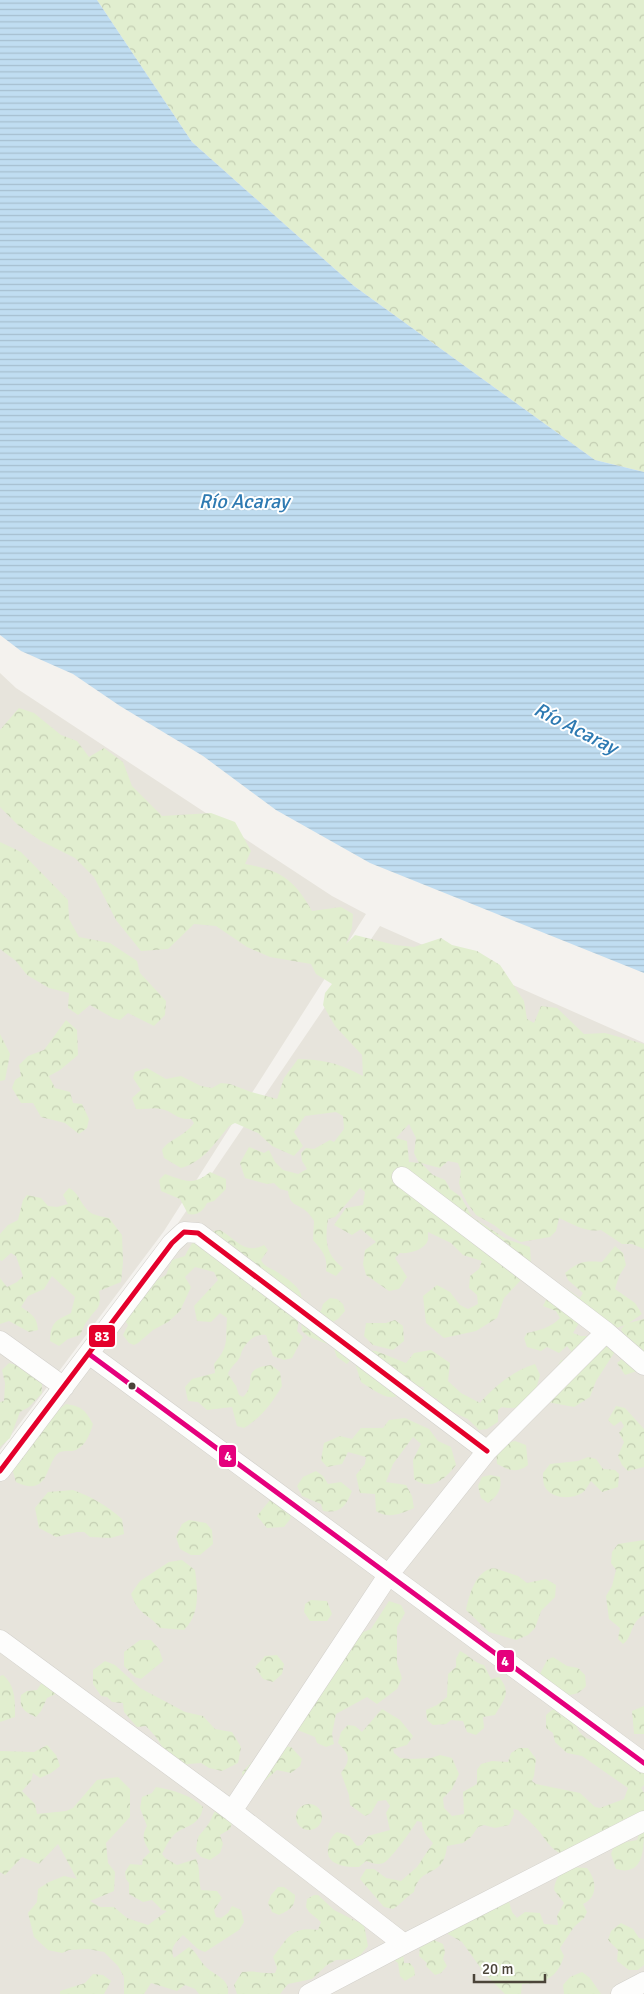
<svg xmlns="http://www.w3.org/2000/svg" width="644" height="1994" font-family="Signika,sans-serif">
	<defs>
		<pattern id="forest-crowns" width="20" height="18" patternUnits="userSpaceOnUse" patternTransform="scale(1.25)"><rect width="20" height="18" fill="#e1eecf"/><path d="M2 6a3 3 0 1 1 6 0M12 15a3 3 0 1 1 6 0" fill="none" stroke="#c3cdb2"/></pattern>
		<pattern id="water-rules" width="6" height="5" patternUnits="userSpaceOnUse" patternTransform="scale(1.25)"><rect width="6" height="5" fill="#c0ddf1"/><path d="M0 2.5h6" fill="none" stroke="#a6bfcf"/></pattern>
	</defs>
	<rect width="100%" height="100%" fill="#f4f2ee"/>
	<!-- residential -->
	<path fill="#e7e4dc" d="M0,673L16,688L332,896L366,914L164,1231L0,1450Z
		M380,926L644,1043V1994H0V1474L89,1354Z"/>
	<!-- forest -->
	<path fill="url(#forest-crowns)" fill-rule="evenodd" d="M97,0H644V472L595,460L354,286L192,142Z
		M19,708L34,713L61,735L77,741L89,757L104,748L123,762L132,786L162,816L211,813L235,822L251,851L245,864C280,870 294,879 312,911L341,907L353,914L352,928L346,944L355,935L395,945L414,947L441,938L452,945L477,951L500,965L524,1001L527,1019L534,1023L541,1006L557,1008L584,1034L605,1033L644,1044V1249L632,1244H622L601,1230C586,1233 573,1224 559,1218L556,1231L550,1237L521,1242L507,1235L494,1225L476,1215L468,1204L462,1193L459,1183L461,1171L458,1163L448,1161L440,1168L421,1163L433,1175L445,1180L450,1189L461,1197L472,1217L506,1239L530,1247L531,1262L520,1281L504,1298L497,1318L476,1331L444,1338L426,1323L423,1296L437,1285L450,1292L460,1305L468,1309L478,1304L477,1295L469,1288L470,1276L479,1269L482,1261L463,1255L451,1243L428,1232C428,1234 428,1237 428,1240C425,1250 409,1254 400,1253L395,1258L407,1277L399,1289L389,1291L366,1275L363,1264L365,1250L376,1242L361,1229L352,1235L334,1225L346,1208L363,1205L365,1192L360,1188L335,1217L328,1219C325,1240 325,1254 343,1268L336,1276L326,1271C328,1257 322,1250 313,1240L314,1221C312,1218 309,1213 306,1211C296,1203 290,1206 288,1191L280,1189L274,1183L267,1184L245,1178L240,1163L249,1147L264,1153L269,1150L275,1162L283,1170L298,1174L307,1169L302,1161L301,1153L306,1148L314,1149L330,1140L334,1142L344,1129L343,1116L336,1112L305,1116L294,1132L303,1146L294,1156L272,1146L258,1133L235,1123L229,1126C215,1143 203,1162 181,1168L164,1158L162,1150C169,1139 184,1137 194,1123L191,1119C176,1120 173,1111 161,1109C153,1107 144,1110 136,1109L132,1098L141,1090L133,1078L135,1072L147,1068L166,1079L181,1076L201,1086L212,1088L221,1083L230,1084L251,1092L277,1099L284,1078L298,1059C326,1060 338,1063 363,1076L362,1055L335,1026L323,1005L325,993L332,984L316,974L311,964L270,957L247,947L216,926L194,924L168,949L141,951L116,920L94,877L75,858L41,841L18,825L0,807V730ZM409,1124L416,1138L414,1153L419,1163L409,1162L407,1141L396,1138Z
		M0,842L21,852L68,900L69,919L79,937L110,943L137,961L140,973L166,1001L165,1015L154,1026L128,1013L120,1020L113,1018L90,1005L78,1015L68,1008L69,993L49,988L27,975L16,961L0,949Z
		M66,1020L77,1030L78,1055L60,1070L49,1076L55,1088L70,1092L73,1103L82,1104L89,1119L87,1128L79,1134L65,1123L41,1117L33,1103H21L12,1088L15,1080L21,1076L19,1065L28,1056L44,1050Z
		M0,1034L10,1054L5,1080L0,1081Z
		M210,1172L226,1179V1189L214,1201L207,1203C203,1211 198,1216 188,1214L180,1199L161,1191L159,1180L165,1174C185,1181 193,1186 210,1172Z
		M69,1188C80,1193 81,1208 93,1214C98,1216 104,1217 109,1218L122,1235L123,1262L121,1282L99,1291C102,1309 97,1307 88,1320C84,1324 83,1330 80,1335L68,1339L59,1346L50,1341C51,1322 55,1321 71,1313L75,1297L52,1276L44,1289L28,1296L21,1307C31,1314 37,1316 38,1330L29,1332L9,1321L0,1324V1278L7,1287L17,1282L23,1276L16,1256L11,1253L2,1261L0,1260V1234L8,1225L18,1220L23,1200L27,1195L41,1198L48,1206L57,1207L68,1204L63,1195Z
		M220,1230C237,1240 245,1255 264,1245L268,1250L261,1260C264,1267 271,1268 277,1272C310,1293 303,1297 297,1331L303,1337L292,1358L284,1360L273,1356L266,1335C257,1333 247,1341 243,1349C241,1352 241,1355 240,1357C236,1364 230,1367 228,1374L236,1386L239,1395L243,1397C259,1382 238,1369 271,1365L280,1372L282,1386C272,1403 261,1418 244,1428L237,1426L232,1407L207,1410L198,1402L188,1401L185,1387L192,1379L215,1373L214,1364C230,1345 225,1341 227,1318L220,1313L211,1322L197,1321L194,1306L218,1280L214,1272L195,1267L185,1277L191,1287L180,1311L168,1322L153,1330L138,1343L134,1345L129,1343L123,1335L128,1325L124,1319L153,1282L166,1275L172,1260L185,1256C195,1237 198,1233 220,1230Z
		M615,1246L623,1253L626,1265L619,1276L615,1289L635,1303L642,1314L629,1323L644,1319V1364L637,1371L625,1375L617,1363L623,1358C624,1348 627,1338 621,1329L625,1325L614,1329L582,1318L573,1333L581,1336H601L616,1350L596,1381L590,1397L574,1407L547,1402L558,1373L557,1367L561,1360L571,1361V1351L567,1346L559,1353L547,1347L541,1351L527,1347L524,1338L527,1333C540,1330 550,1328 560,1318L556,1311L543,1306L555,1281L580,1298L583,1293L568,1280L565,1273C580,1261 583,1261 602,1262Z
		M330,1298L337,1299L343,1304L345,1311L338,1319L329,1324L360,1350L376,1351L406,1363L414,1353L431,1350L450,1363L448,1381L461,1393L480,1403C494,1387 514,1370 535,1364L540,1375C534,1398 529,1412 502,1407L498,1410V1422L487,1429L479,1430L468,1419L446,1409L436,1398H429L423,1391L424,1387C408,1384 407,1394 394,1397C384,1399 369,1387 361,1382L353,1357L347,1364L337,1357L333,1346L309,1337L302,1331L301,1320L309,1312L321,1311L323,1304Z
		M395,1320L403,1326L404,1341L393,1350L373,1345L364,1336L366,1323H386Z
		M9,1363L25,1367L42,1379V1393L29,1407L20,1412L10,1438L0,1447V1402L4,1401L5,1383L2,1370Z
		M66,1404C82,1406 86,1411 93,1424C90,1434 86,1445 76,1450C71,1452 65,1450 60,1452C45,1460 51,1499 16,1482L12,1468L55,1412Z
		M616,1406L625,1408L644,1429V1467L628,1471L622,1465L618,1456L624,1442L619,1433L624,1426L621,1421L614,1426L608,1420Z
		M405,1418L429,1429L438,1441L451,1447L456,1465C445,1479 431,1492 414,1479L413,1460L421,1444L413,1437L393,1464L386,1482L406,1485L412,1496L414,1508C400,1514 389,1519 376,1511L375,1494L360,1493L356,1475L365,1464L366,1457L348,1452L342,1464L327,1467L321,1460L324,1443L340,1436L352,1439L361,1428H383L389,1420Z
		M515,1441L526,1445L528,1465C516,1474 509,1470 497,1464L496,1452L500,1445Z
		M588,1457L596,1459L603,1469L615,1470L619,1474L618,1487L602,1492L591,1481C588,1485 586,1490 582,1493C570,1500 550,1499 544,1485C543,1481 543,1477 543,1473L550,1464L578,1461Z
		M316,1471L323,1476L328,1484L341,1482L352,1491C346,1506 340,1514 323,1511L321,1504L302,1496L297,1486L303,1477Z
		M490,1475L500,1477C502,1489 498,1496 488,1503L481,1498L478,1486L482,1477Z
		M73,1490C92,1497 106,1505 122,1519L124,1534L111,1538L90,1537L84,1532H77L56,1537L39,1528L35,1508L48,1492Z
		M270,1500H281L289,1508L291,1518L284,1527L267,1528L257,1516Z
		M189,1520L206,1523L212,1530L213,1544L200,1555H191L180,1549L176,1537L182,1524Z
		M644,1540V1615C629,1623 634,1636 623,1644L618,1639L620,1628L609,1619L606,1596L612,1586L616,1570L611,1563L612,1552L618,1544Z
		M182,1560L195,1570C198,1592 200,1614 184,1630L160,1628C147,1612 139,1616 131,1594L140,1581L169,1562Z
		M494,1568L518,1576L527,1583L546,1579L556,1585L555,1597L541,1611L535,1628L528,1635L516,1640L489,1632L466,1610C469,1595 476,1570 494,1568Z
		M311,1600L327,1601L332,1614L327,1621H310L304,1612L305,1604Z
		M389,1601L401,1605L405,1613L397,1627V1663L402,1678L397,1689L377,1704L367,1697L336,1714L332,1734L334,1744L326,1747L317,1743L315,1737L285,1725L350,1637L371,1629Z
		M140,1640H151L159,1649L163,1661L141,1679L135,1677L124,1666V1652Z
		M460,1651C469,1655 474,1663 484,1665L491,1679L499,1677C512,1693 504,1699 495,1715L483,1717L484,1728L476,1735L467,1732L463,1721L451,1720L446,1724L433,1725L427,1720L426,1710L437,1705L447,1697L448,1674L456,1667V1659Z
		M277,1655L284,1664L282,1674L273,1682L263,1679L255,1667L265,1656Z
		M553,1657L567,1666L578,1668L585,1675L586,1686C580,1693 575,1695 566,1695L540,1674L547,1660Z
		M105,1661L115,1665L140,1688L185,1712L203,1716L215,1729L232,1732L241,1747L238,1763L222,1771L209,1768L201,1763L189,1764L172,1769L163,1748L156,1737L146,1726L137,1727L124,1712L123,1703L112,1702L107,1697L101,1696L93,1684V1670Z
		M3,1675C16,1686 15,1702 15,1717L0,1722V1676Z
		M44,1679L58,1693L47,1698L41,1711L36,1717C24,1712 19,1708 21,1695L27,1691L37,1690Z
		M644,1706V1734H634L632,1711Z
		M382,1709L400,1720L413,1736L407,1745L393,1749L394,1753L400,1758L411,1759L431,1758L440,1755L452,1758L459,1774L452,1789L443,1798L444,1808L452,1816L464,1814L463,1792L477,1784V1770L481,1764L492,1761L508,1762L511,1753L519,1748H528L536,1759L534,1776L532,1781L536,1784L580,1793L595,1807L600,1808L624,1799L628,1788L582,1756L567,1753L555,1742L553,1733L546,1728V1715L553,1709C582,1712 570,1728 586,1738C592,1741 600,1739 606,1741C619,1747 632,1756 644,1763V1785L641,1788L644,1793V1819L562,1854C549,1849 545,1837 536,1828C530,1821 524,1817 518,1810L513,1809L514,1814L509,1825L495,1828L484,1825L478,1827L471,1837L463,1843L447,1846C443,1881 421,1863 414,1892C406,1897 401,1904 393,1909L384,1907L360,1879L366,1869H374L386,1878L401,1881L417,1867L433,1843C427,1836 422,1831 422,1822L417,1821C412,1830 393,1856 385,1862C379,1866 372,1863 366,1861L359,1867C347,1867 326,1866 328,1849C329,1841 331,1837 337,1832L349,1836L357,1846L362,1845L368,1836L390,1830L386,1813L390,1806L386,1800L378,1801L371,1813L365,1816L350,1805L349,1795L341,1773C351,1759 350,1755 338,1743L341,1732L348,1725L355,1726L362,1732Z
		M47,1745L56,1755L60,1766L51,1773L40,1778L33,1773L31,1781L22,1791L35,1804L37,1814L66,1811L73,1808L97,1780L118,1777L130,1789V1817L106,1843L108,1863L115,1872L114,1891L90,1901L100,1907H114L127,1918L148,1925L167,1911L162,1910L152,1900L143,1902L129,1894V1883L126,1879L125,1872L130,1864L142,1865L143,1859L150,1852C144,1842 141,1836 147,1826L140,1808L142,1797L152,1793L156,1787C173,1790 191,1795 203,1807C200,1828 182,1825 173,1836C168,1841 165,1848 162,1854L165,1858L177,1865L196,1859C201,1870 198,1879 201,1890L217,1891L222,1898L214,1910L216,1917L221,1918L228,1913L232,1906L241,1910L244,1922L239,1930L205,1952L198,1949L183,1935C176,1942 169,1948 174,1958L189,1947C198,1953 199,1961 207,1968C216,1976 230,1979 228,1994H199L195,1989L185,1985L177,1991L151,1983L144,1994H124V1977L118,1966L104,1952L88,1949L69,1950L62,1953L48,1950L34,1937L28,1913L37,1902L38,1889L49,1882L64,1876L77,1879L58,1844L39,1864L22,1857L5,1875L0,1872V1751L34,1752Z
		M283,1746L291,1747L302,1759L300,1766L291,1773L277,1770L260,1785L244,1783L242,1772L257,1757Z
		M296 1817a13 13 0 1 1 26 0a13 13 0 1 1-26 0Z
		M218,1808L233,1820L230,1829L220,1835L223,1844L220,1853L210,1860L201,1857L196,1851C198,1833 198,1838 207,1826C212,1820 212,1813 218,1808Z
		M644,1827C644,1849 644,1877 616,1869L611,1854L615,1844L637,1840L641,1828Z
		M570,1867L587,1868C596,1879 599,1897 583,1904L587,1912L584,1918L574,1927L560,1948L564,1956C557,1979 544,1983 522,1984L521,1994H505L485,1974L462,1942L448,1934L447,1917L508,1898L512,1912L517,1918L525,1912L540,1913L544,1924L558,1925L557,1916L564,1903L554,1890C555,1879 560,1872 570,1867Z
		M278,1887H284L295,1895C295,1908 289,1910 279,1915L272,1912L268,1903L271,1895Z
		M314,1895H318L334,1910L364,1925L368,1946L357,1959L336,1960L327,1965L312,1979L288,1984L280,1994H237L234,1985L242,1972C254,1970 263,1974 275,1973L277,1968L273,1957C288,1938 291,1926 318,1930L321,1922L309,1912L306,1907L307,1899Z
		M621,1923L633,1929L639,1938L644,1939V1965L638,1970H629L617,1961L618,1950L608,1940L611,1931Z
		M426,1940H434L443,1944L445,1952L443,1959L447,1966L441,1973L435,1975L426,1966L427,1963L419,1956L420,1946Z
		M403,1950L404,1963H410L414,1968L415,1975L405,1981L400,1976L398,1963L394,1960Z
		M582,1972L590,1978L601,1994H564L563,1985L570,1977Z
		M93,1974L103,1975L111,1981L104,1994H60V1991L85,1983Z"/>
	<!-- water -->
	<path fill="url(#water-rules)" d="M0,0H97L192,142L354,286L595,460L644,472V973L370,863L276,810L203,756L120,706L73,674L21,651L0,635Z"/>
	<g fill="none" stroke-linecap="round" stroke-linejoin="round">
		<!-- street casing -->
		<g stroke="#d2d0cb" stroke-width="21">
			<path id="street" d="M402,1177L606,1332L644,1365
				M0,1341L64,1387
				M89,1354L644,1763
				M0,1471L172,1243L184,1232L198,1233L487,1451
				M0,1640L232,1811L404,1944
				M232,1811L389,1574L487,1451L606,1332
				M309,1994L404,1944L644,1821
				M621,1994L644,1982"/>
		</g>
		<!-- street -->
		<use href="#street" stroke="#fdfdfc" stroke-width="20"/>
		<!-- bus-1 casing -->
		<g stroke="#fff" stroke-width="9">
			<path id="bus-1" d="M89,1354L644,1763"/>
		</g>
		<!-- bus-2 casing -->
		<g stroke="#fff" stroke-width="9">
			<path id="bus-2" d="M0,1471L172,1243L184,1232L198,1233L487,1451"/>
		</g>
		<!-- bus-1 -->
		<use href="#bus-1" stroke="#e5007d" stroke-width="5"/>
		<!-- bus-2 -->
		<use href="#bus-2" stroke="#e4002b" stroke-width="5"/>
	</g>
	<!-- markers -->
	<circle fill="#4b4439" stroke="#fff" stroke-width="2" cx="132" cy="1386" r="4.5"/>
	<g text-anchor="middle" stroke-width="4" stroke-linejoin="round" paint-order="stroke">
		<!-- water labels -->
		<g font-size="20" font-style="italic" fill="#2e7ab2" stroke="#fff">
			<text x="244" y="508">Río Acaray</text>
			<text transform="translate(576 728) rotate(27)" y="7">Río Acaray</text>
		</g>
	</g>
	<g stroke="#fff" stroke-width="2">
		<rect x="88" y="1324" width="28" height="24" rx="5" fill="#e4002b"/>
		<rect x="218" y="1444" width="19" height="24" rx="5" fill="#e5007d"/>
		<rect x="496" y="1649" width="19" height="24" rx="5" fill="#e5007d"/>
	</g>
	<g font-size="14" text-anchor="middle" font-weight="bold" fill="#fff">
		<text x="102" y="1341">83</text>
		<text x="228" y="1461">4</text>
		<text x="505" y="1666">4</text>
	</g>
	<!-- scale -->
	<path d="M474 1974v8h71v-8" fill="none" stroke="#4b4439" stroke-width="2.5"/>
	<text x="482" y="1974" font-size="15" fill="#4b4439" stroke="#ffffff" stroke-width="4" paint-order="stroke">20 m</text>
</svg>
